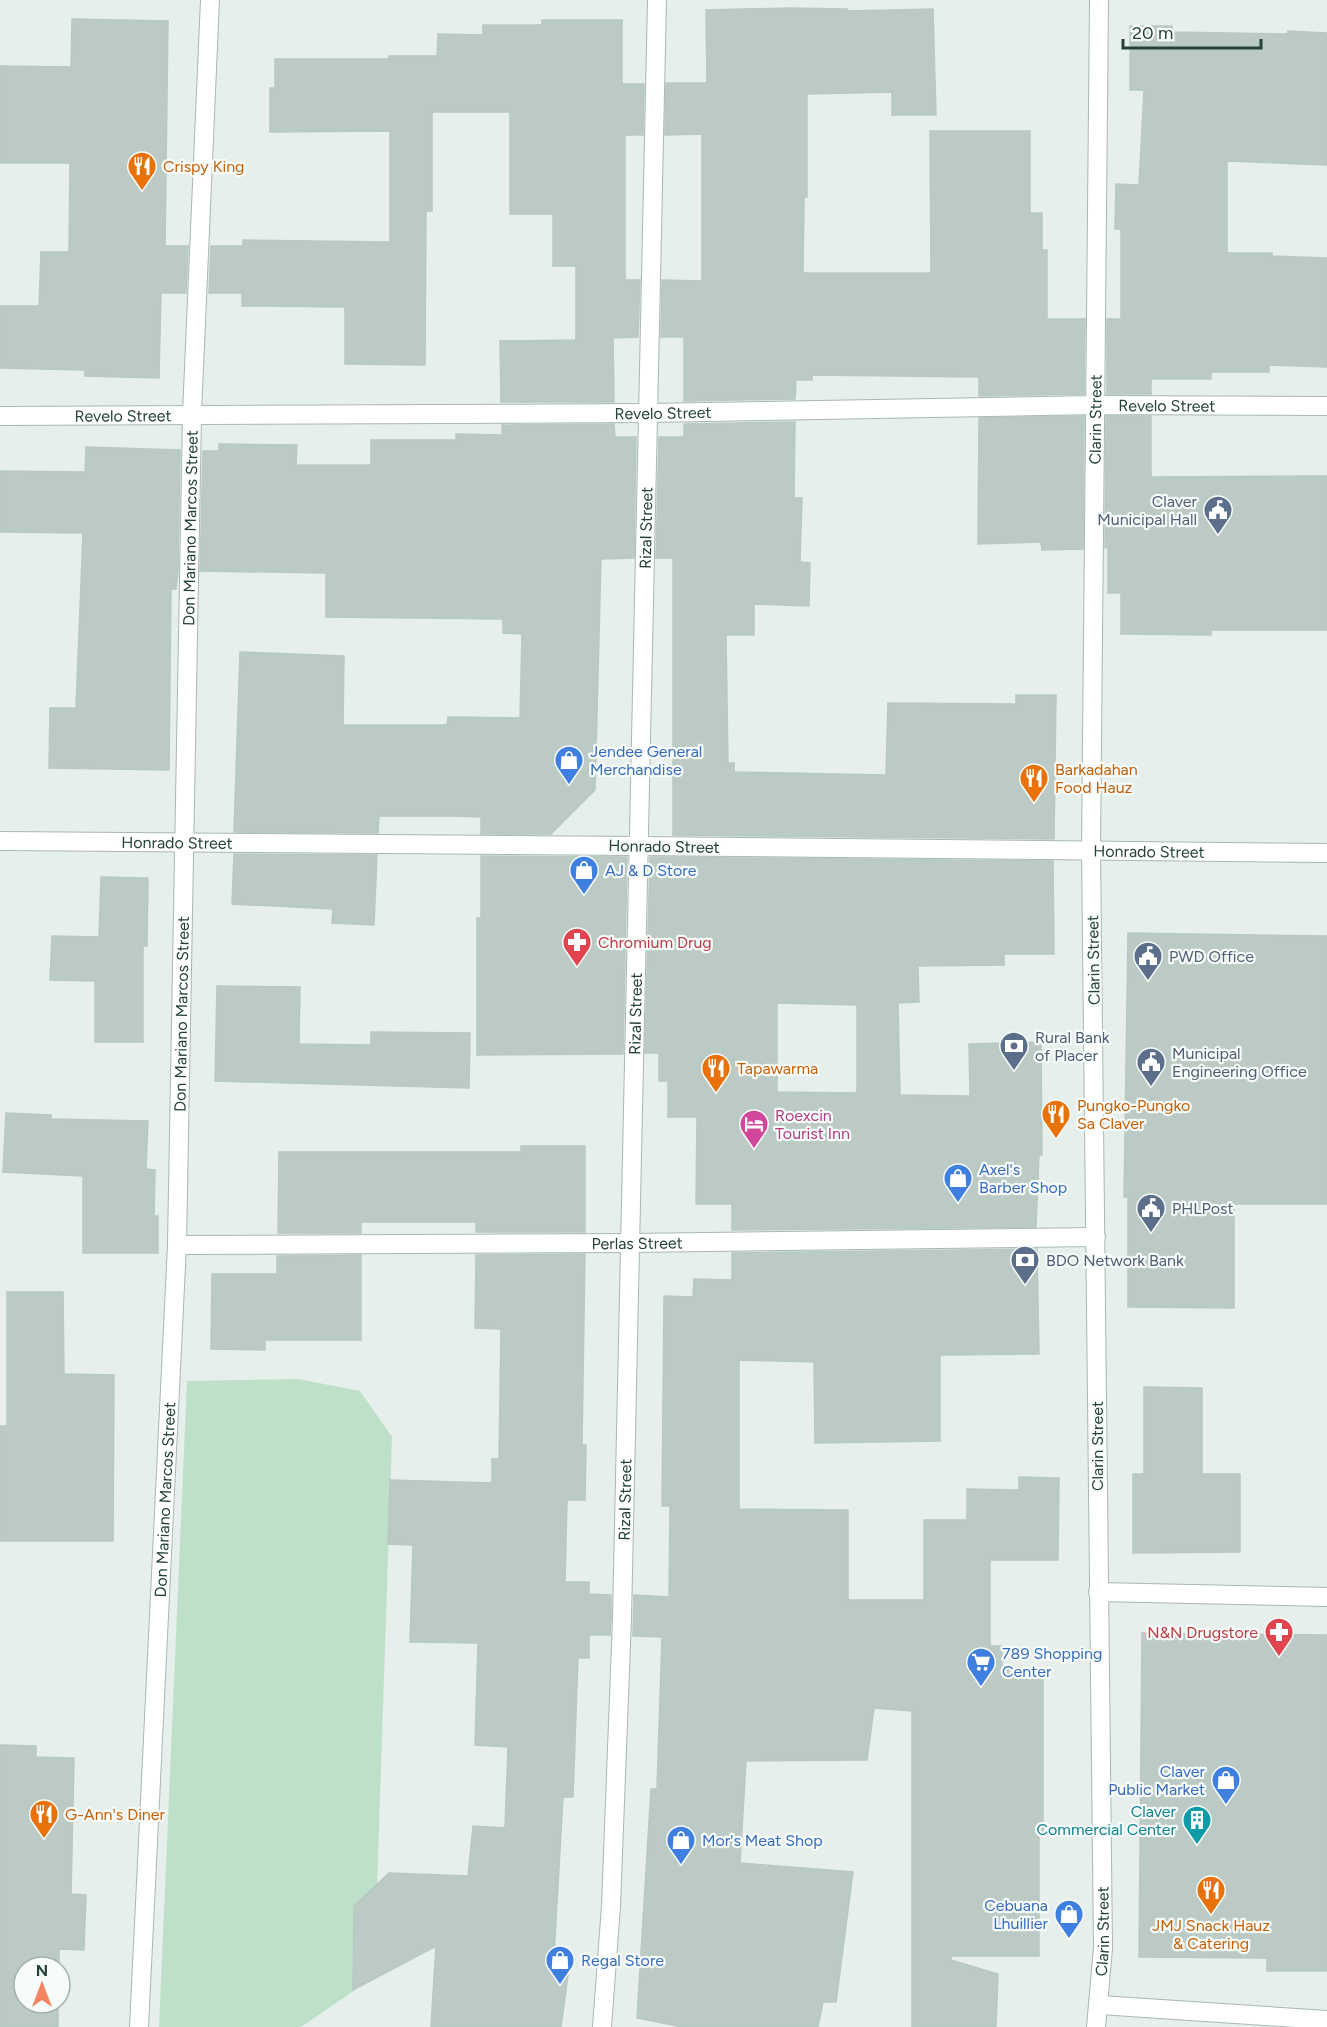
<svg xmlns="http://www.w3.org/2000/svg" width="1327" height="2027" font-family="Figtree,sans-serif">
	<rect width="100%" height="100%" fill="#e6efeb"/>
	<!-- green -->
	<path fill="#bfe0c8" d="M298,1379L360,1391L392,1437L374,1977L301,2027H159L187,1381Z"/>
	<!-- building -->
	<path fill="#bbcac4" stroke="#b8c9c2" stroke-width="1.5" fill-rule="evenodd" d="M789,8L847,9V11L933,9L936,115H892V92L807,94V197H804L803,273H931L930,131H1030V213H1042V250H1047V319H1085L1084,394L979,396V377L812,375V380H796L795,399L684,401V337H661L662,280L702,281V134L665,135L666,83H707L706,10Z
		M72,19L168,21L165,246H188L186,293H161L159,378L85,376V370L0,368V306H39L41,252H69L70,163H0V66L71,67Z
		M542,20H622V84H644L643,135H625V280H640L638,337L613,338L614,402H501L500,341L576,340V266H553V214H510V112H432V211H426L425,365L345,364V307L242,306V293H209L211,246H243V240L390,242V131L270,132V88H275V59H389V56H437L438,34L483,35V25H542Z
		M1130,26H1172V32L1288,34V31L1327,33V165L1227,161V253H1272V256L1327,258V367L1269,365V372H1211V379H1151V394H1107V319H1121V229H1115L1116,184L1139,185L1144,90H1130Z
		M1084,416L1083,549L1042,550L1041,542L978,544L979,418Z
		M1106,416H1151V477L1327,476V630H1211V635L1121,634V593H1108V547L1105,548Z
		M795,422L794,498H802L800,562L810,563L809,606L754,604V635H726L728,763H734V772L886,775L888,703L1016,704V695H1056L1054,839L673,835V558H656L659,437H684V424Z
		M614,424L615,437H636L634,558L601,559L595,790L551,834H481V817L455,816H379L378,833L234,832L240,652L344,656L343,725H447L448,717L520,718L522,634L503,633V619L326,617V573L200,571L203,451H219V444L297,445L296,465H371V440H456V434L502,435V425Z
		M86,447L180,450L178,571L176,589H171L169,770L49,768L50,708H76L83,533L0,532V471L85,472Z
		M234,854L377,855L374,925L332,923L333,909L232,904Z
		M481,856L627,857L623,1054L477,1055V918H481Z
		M650,857L1053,861L1054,954H1004V965L918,966L919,1002L898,1003L900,1095L970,1096L969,1044L1041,1042L1042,1155H1039L1036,1227L732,1230V1204H696L697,1117H668V1081H659V1053H645ZM777,1003L857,1005V1093L777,1092Z
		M101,877L148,878L147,946H143V1042H95V981L50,980L52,936L99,937Z
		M1128,933L1327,936V1204H1234V1308L1128,1307V1197H1124Z
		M217,986L300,987L299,1044L371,1045V1032L470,1033L469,1088L215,1081Z
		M6,1113L51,1115V1119L148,1121L146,1169L155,1170L154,1216H158V1253H83V1176L3,1172Z
		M521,1146H585V1232H476V1222H361V1233H278L279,1152H521Z
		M1037,1249L1039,1354L940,1355V1441L815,1443L814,1362L739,1360V1509L848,1510V1600H924V1520H967V1489L1019,1490V1477L1059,1478L1058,1560H990V1646H1002V1668H1043V1834H1039V1956H951V1960L998,1974L996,2027H912V1711L874,1708L867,1760L746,1761L740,1863L853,1872L836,2002H823L818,2027H682L637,2018L651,1789H657L662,1637L633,1636L634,1595L669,1597L670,1506H662L664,1296L693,1297L694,1279L732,1280V1253Z
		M585,1254L582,1445H586L585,1500H567L565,1582H589V1594L611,1595V1618L610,1635H589V1658H578L573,1797H563L553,1973L568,1975L561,2027H431L436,1946L353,1990L354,1906L389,1873L468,1876L473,1826L505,1828L508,1747L475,1745L478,1643L410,1642L413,1545L388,1544L390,1480L492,1483V1459H499L501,1329L475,1328L476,1255Z
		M361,1255V1340H265V1350L211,1349L212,1274H277V1256Z
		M7,1292H63L64,1374L114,1375L113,1541H0V1426H7Z
		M1144,1387L1202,1388V1474H1240V1552L1133,1553V1474H1144Z
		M1142,1633L1327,1635V1971H1267V1958L1139,1957Z
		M0,1745L36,1746V1757L74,1758L71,1894L86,1895L84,1950L59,1949V1967H24V2003H58V2027H0Z"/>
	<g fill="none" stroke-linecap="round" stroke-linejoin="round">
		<!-- minor casing -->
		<g stroke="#a8b8b2" stroke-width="20">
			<g id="minor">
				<path id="s1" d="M0,416L648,413L1095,405L1327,406"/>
				<path id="s2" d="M639,846L1327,853"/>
				<path id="s3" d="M177,1245L631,1243L1096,1237"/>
				<path d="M1098,1592L1327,1597"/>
				<path d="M1100,2005L1327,2020"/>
				<path id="s4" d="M139,2027L177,1245L192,414L210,0"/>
				<path id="s5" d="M1096,2027L1103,1948L1091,850L1099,0"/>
			</g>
		</g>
		<!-- tertiary casing -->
		<g stroke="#a8b8b2" stroke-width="20">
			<g id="tertiary">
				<path id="s6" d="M0,841L639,846"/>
				<path id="s7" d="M602,2027L611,1906L622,1618L657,0"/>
			</g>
		</g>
		<!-- minor -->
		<use href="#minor" stroke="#fff" stroke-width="18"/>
		<!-- tertiary -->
		<use href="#tertiary" stroke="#fff" stroke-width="18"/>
	</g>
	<!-- icons -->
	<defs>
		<g id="restaurant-pin" transform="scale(1.5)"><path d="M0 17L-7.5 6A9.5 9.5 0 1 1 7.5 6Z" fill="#e8710a" stroke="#f7fbf9"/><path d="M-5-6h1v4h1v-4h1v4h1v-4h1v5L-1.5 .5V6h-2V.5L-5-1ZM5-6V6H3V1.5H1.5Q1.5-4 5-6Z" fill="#fff"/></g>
		<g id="civic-pin" transform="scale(1.5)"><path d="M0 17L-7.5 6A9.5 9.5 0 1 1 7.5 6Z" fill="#5c6f8a" stroke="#f7fbf9"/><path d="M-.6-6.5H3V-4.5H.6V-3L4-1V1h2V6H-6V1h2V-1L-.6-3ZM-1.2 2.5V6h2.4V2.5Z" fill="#fff"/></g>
		<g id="shop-pin" transform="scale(1.5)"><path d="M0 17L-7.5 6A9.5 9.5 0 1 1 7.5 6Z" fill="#3f7fe0" stroke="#f7fbf9"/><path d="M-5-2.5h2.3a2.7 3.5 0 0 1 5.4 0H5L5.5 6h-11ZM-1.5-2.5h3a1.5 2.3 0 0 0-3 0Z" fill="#fff"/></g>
		<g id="pharmacy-pin" transform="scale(1.5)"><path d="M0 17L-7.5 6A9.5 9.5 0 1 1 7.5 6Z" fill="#e0444e" stroke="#f7fbf9"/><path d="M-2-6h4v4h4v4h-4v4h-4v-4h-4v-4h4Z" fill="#fff"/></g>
		<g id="bank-pin" transform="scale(1.5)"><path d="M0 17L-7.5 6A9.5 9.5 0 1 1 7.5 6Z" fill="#5c6f8a" stroke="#f7fbf9"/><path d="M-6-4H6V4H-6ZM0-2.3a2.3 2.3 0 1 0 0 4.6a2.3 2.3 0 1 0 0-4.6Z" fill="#fff"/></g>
		<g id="hotel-pin" transform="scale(1.5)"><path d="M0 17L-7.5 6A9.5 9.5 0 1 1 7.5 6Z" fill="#d1479c" stroke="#f7fbf9"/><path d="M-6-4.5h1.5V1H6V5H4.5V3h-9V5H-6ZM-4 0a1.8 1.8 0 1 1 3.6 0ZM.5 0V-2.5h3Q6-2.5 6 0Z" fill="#fff"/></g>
		<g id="supermarket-pin" transform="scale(1.5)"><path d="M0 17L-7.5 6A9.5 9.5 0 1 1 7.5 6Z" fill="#3f7fe0" stroke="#f7fbf9"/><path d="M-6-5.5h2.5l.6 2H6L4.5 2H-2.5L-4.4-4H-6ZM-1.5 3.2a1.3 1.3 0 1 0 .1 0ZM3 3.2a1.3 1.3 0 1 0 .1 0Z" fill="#fff"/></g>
		<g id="building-pin" transform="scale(1.5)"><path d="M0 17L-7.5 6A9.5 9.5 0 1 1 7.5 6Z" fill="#0f9aa8" stroke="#f7fbf9"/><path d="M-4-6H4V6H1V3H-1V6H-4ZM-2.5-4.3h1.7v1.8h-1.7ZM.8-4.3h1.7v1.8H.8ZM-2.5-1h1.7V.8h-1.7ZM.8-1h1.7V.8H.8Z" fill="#fff"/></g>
	</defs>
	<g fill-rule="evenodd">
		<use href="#restaurant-pin" x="142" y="166"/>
		<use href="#civic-pin" x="1218" y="510"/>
		<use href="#shop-pin" x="569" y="760"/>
		<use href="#restaurant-pin" x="1034" y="778"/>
		<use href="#shop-pin" x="584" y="870"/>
		<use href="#pharmacy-pin" x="577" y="942"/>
		<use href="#civic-pin" x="1148" y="956"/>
		<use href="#bank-pin" x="1014" y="1046"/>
		<use href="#civic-pin" x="1151" y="1062"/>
		<use href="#restaurant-pin" x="716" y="1068"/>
		<use href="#restaurant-pin" x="1056" y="1114"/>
		<use href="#hotel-pin" x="754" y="1124"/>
		<use href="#shop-pin" x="958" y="1178"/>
		<use href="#civic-pin" x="1151" y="1208"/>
		<use href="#bank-pin" x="1025" y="1260"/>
		<use href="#pharmacy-pin" x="1279" y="1632"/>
		<use href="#supermarket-pin" x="981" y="1662"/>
		<use href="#shop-pin" x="1226" y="1780"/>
		<use href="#restaurant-pin" x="44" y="1814"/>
		<use href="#building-pin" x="1197" y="1820"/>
		<use href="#shop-pin" x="681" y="1840"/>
		<use href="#restaurant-pin" x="1211" y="1890"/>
		<use href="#shop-pin" x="1069" y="1914"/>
		<use href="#shop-pin" x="560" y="1960"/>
	</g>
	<g text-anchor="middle" stroke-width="4.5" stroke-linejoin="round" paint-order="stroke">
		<!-- food labels -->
		<g font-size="16" fill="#c56008" stroke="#f7fbf9" text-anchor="start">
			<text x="163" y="172">Crispy King</text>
			<text x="1055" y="775">Barkadahan<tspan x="1055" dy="18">Food Hauz</tspan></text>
			<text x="737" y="1074">Tapawarma</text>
			<text x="1077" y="1111">Pungko-Pungko<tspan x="1077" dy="18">Sa Claver</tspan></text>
			<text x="65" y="1820">G-Ann's Diner</text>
			<text x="1211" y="1931" text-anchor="middle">JMJ Snack Hauz<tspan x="1211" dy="18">&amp; Catering</tspan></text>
		</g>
		<!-- street labels -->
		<g font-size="16" fill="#24423a" stroke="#f7fbf9">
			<text dy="6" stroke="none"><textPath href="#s1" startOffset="1167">Revelo Street</textPath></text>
			<text dy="6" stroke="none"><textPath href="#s1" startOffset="663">Revelo Street</textPath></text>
			<text dy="6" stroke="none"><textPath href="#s1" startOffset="123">Revelo Street</textPath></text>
			<text dy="6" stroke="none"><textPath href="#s5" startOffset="1608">Clarin Street</textPath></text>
			<text dy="6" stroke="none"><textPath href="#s4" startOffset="1500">Don Mariano Marcos Street</textPath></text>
			<text dy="6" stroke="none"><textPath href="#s7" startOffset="1500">Rizal Street</textPath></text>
			<text dy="6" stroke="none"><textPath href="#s6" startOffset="177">Honrado Street</textPath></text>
			<text transform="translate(664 846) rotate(1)" y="6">Honrado Street</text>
			<text dy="6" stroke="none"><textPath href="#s2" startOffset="510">Honrado Street</textPath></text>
			<text transform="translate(1093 960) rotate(-91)" y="6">Clarin Street</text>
			<text dy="6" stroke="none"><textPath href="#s4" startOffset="1014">Don Mariano Marcos Street</textPath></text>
			<text dy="6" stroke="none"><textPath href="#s7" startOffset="1014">Rizal Street</textPath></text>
			<text dy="6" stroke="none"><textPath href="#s3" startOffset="460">Perlas Street</textPath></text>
			<text transform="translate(1097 1446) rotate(-90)" y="6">Clarin Street</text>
			<text dy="6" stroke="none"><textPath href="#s4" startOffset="528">Don Mariano Marcos Street</textPath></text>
			<text dy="6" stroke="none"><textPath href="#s7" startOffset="528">Rizal Street</textPath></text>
			<text dy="6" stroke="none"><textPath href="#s5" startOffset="96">Clarin Street</textPath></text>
		</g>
		<!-- service labels -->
		<g font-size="16" fill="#4e5e75" stroke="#f7fbf9" text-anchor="start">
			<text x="1197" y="507" text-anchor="end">Claver<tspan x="1197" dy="18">Municipal Hall</tspan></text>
			<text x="1169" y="962">PWD Office</text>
			<text x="1035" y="1043">Rural Bank<tspan x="1035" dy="18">of Placer</tspan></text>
			<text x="1172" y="1059">Municipal<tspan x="1172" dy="18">Engineering Office</tspan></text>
			<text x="1172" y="1214">PHLPost</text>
			<text x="1046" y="1266">BDO Network Bank</text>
		</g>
		<!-- shop labels -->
		<g font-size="16" fill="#366cbe" stroke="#f7fbf9" text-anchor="start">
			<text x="590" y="757">Jendee General<tspan x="590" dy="18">Merchandise</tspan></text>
			<text x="605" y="876">AJ &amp; D Store</text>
			<text x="979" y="1175">Axel's<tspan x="979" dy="18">Barber Shop</tspan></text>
			<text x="1002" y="1659">789 Shopping<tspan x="1002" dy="18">Center</tspan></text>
			<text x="1205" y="1777" text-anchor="end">Claver<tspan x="1205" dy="18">Public Market</tspan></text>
			<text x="702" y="1846">Mor's Meat Shop</text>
			<text x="1048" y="1911" text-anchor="end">Cebuana<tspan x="1048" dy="18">Lhuillier</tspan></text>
			<text x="581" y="1966">Regal Store</text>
		</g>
		<!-- health labels -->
		<g font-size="16" fill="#be3a42" stroke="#f7fbf9" text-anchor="start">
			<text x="598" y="948">Chromium Drug</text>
			<text x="1258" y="1638" text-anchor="end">N&amp;N Drugstore</text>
		</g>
		<!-- hotel labels -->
		<g font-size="16" fill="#b23c85" stroke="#f7fbf9" text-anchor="start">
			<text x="775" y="1121">Roexcin<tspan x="775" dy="18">Tourist Inn</tspan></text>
		</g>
		<!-- culture labels -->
		<g font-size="16" fill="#0d838f" stroke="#f7fbf9" text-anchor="end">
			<text x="1176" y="1817">Claver<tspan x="1176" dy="18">Commercial Center</tspan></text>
		</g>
	</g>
	<!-- north arrow -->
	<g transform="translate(42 1985)"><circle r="28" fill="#f7fbf9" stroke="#a3b1ad" stroke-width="1.5"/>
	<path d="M0-4.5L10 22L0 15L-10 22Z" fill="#f4845f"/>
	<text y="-9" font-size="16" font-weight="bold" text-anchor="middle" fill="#24423a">N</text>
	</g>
	<!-- scale -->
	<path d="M1123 39v9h138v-9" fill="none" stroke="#24423a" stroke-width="3"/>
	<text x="1132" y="39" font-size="18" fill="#24423a" stroke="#f7fbf9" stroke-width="4.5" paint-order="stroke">20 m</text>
</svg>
